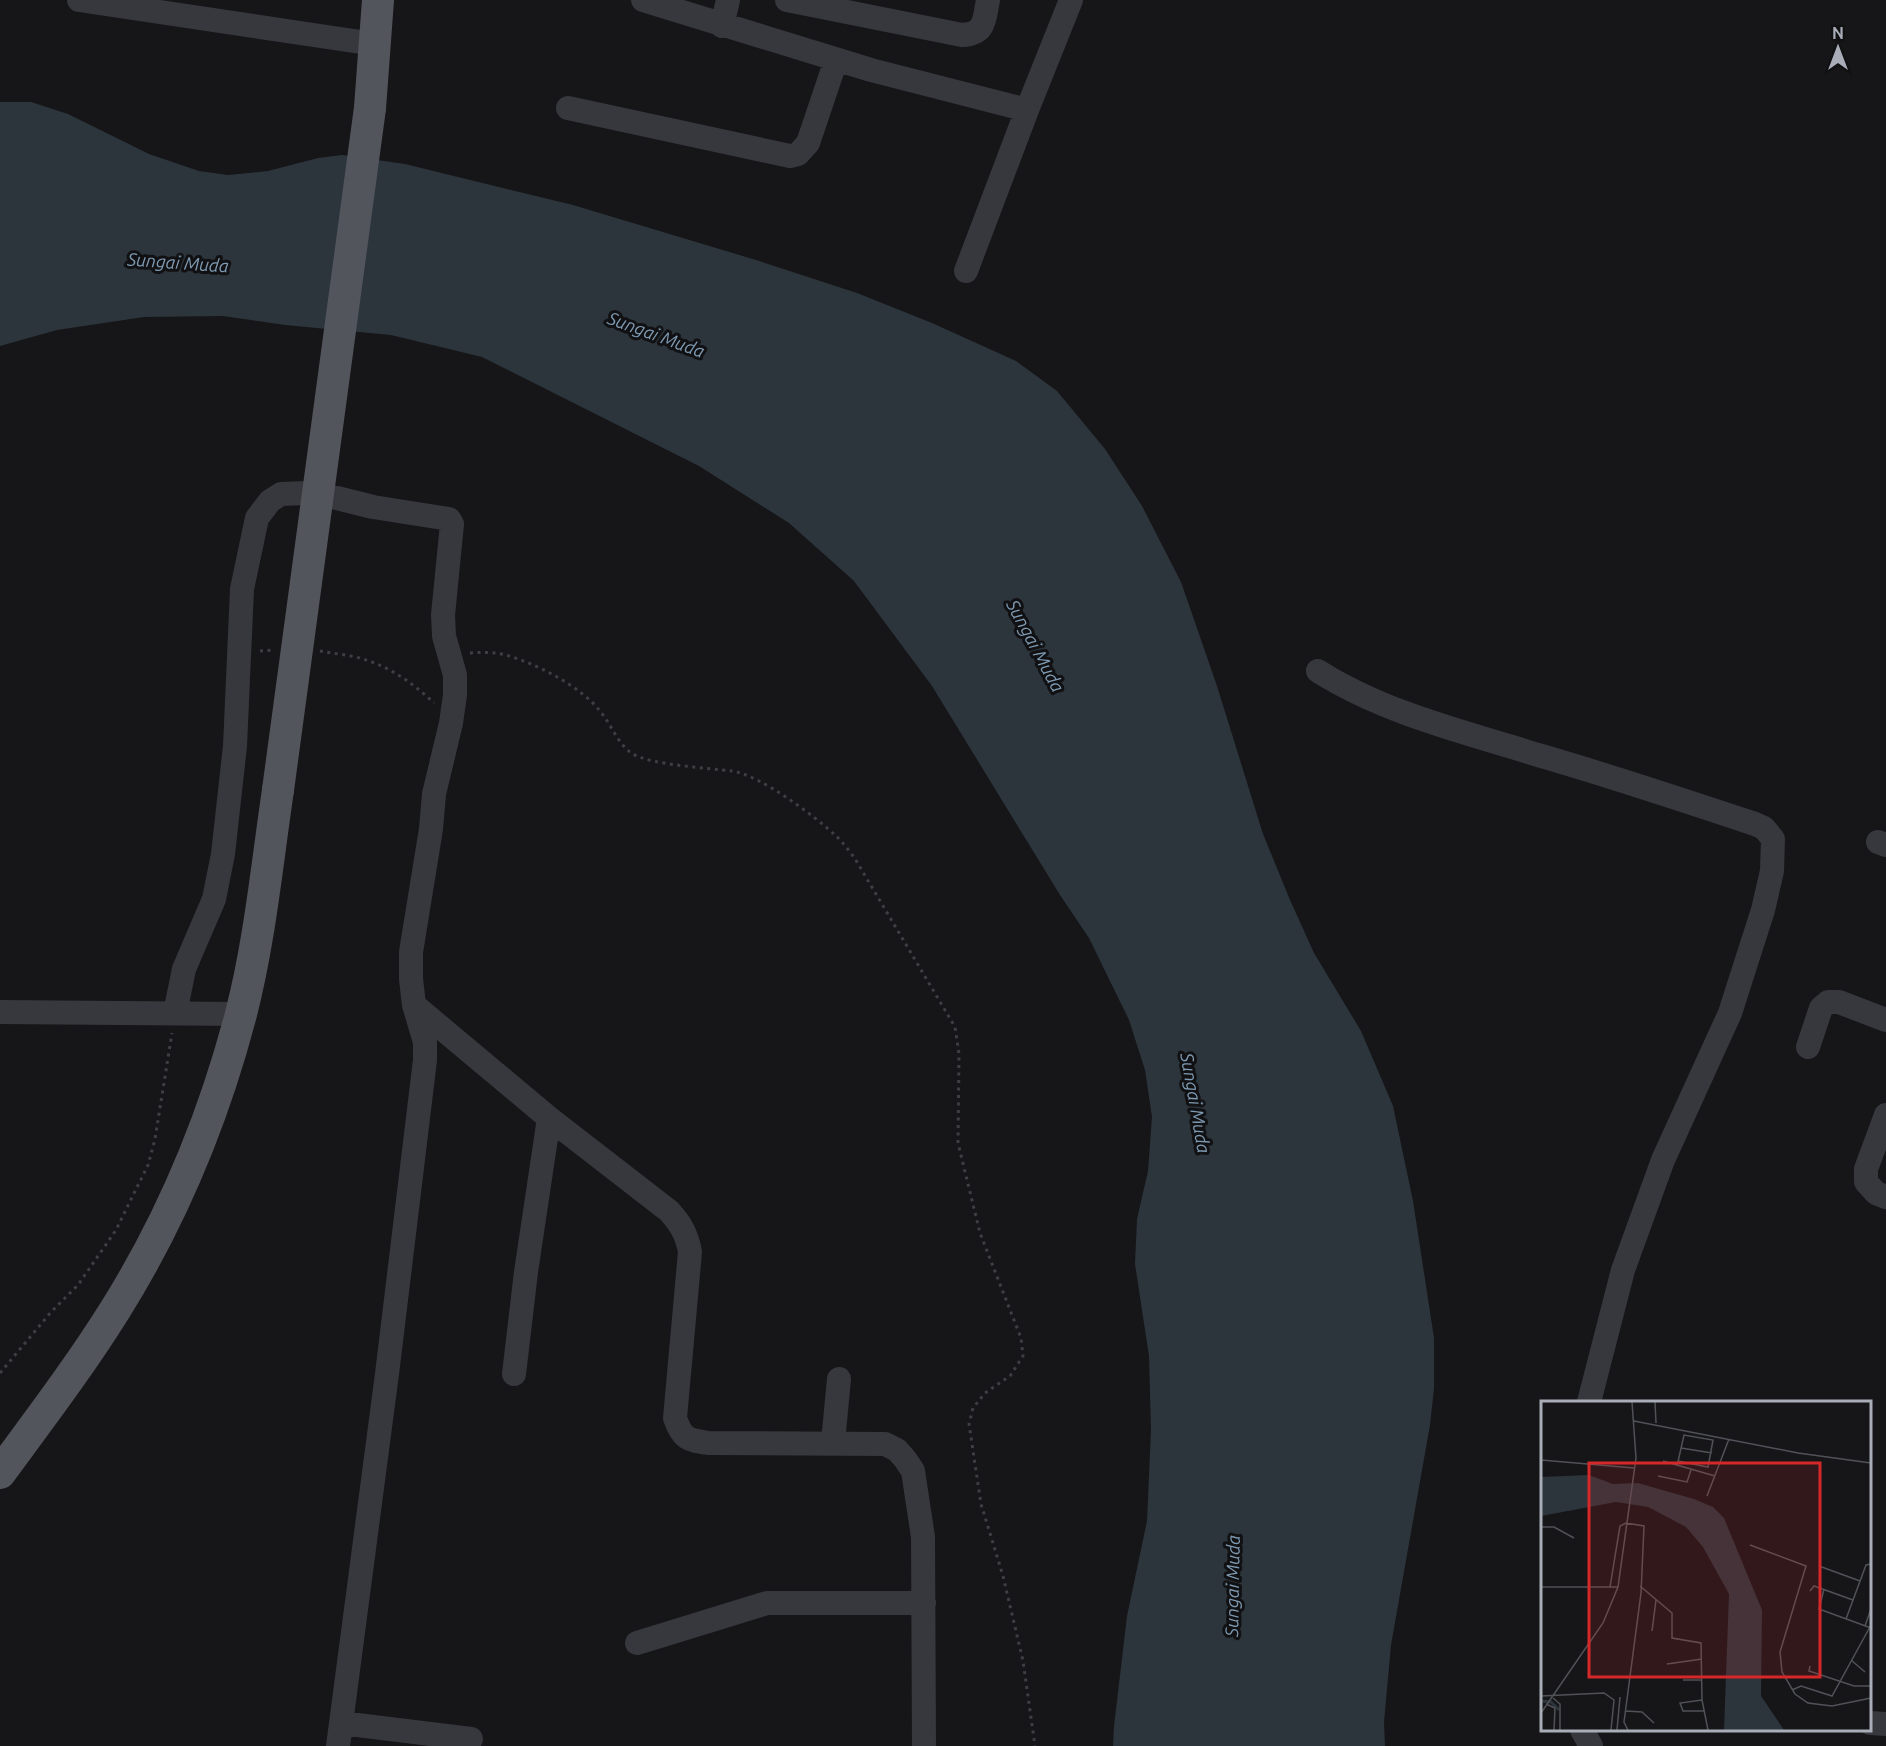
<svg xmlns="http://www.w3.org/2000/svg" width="1886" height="1746" font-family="Ubuntu,sans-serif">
	<rect width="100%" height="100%" fill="#161618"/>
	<!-- water -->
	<path fill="#2c353c" d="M0,102H31L68,114L149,154L199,171L228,175L268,171L318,158L342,155L405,164L573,205L756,260L857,293L932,323L1016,361L1057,391L1105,449L1142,506L1181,582L1217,686L1263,834L1290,900L1314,953L1361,1031L1393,1106L1413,1201L1434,1338V1388L1430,1425L1391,1645L1384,1722L1385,1746H1113L1114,1726L1127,1616L1147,1521L1151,1429L1149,1356L1135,1264L1137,1219L1148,1171L1152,1117L1145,1070L1129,1020L1089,938L1060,895L932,686L854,581L789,523L699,466L482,357L391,335L285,325L223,316L144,317L57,330L0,346Z"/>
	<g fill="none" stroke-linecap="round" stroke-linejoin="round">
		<!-- path -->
		<path stroke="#3d3f44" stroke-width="3" stroke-dasharray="3 4.5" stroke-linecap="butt" d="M260,651L274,650
			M320,651C335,654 352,655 366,660C392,668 415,685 434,703
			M470,653C482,652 494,652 506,655C537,664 580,686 600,711C612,725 617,744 633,754C651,765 709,768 732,771C760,775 815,816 836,836C843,842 848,850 854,857L955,1027L959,1054L958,1143L980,1233L1021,1338L1023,1356L1010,1376L985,1393L973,1408L969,1424L981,1504L1003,1576L1023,1661L1035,1746
			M0,1373L51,1312L78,1285L116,1230L148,1165L155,1139L172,1033"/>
		<!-- minor -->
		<path stroke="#37383d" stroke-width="24" d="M79,0L374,44
			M643,0L871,70L1027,110
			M787,0L962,35C986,34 984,19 988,0
			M722,26L728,0
			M568,108L790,156L798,154L808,143L836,60
			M966,271L1027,110L1071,0
			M1318,671C1384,713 1464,732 1538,755C1611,776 1683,800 1755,824L1764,828L1773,839L1772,871L1763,910L1730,1013L1663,1160L1623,1270L1589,1402
			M1878,842L1886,845
			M414,1005L549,1118L669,1211C681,1224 687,1235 690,1252L675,1418C682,1439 688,1440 708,1443L885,1444L897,1450L905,1459L913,1471L923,1537L924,1746
			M0,1012L241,1014
			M175,1013L184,969L214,899L223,854L235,746L242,589L257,518L270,501L281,494L306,493L337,498L373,507L449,519L452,524L443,615L444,636L455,675V695L451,723L434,794L431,829L411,952V979L414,1005L425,1042V1060L387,1374L338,1746
			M1808,1047L1821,1008L1828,1002H1839L1886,1020
			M1886,1115L1866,1169V1182L1876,1193L1886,1197
			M514,1374L526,1272L549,1118
			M833,1442L839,1379
			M637,1643L767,1603H924
			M341,1723L471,1739
			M1870,1723L1886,1724
			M1582,1730L1591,1746"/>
		<!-- major -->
		<path stroke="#53555c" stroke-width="32" d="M370,108L378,0
			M0,1473C39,1420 80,1366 115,1310C172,1219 214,1117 241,1014C260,940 267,864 278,790"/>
		<!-- major-bridge -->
		<path stroke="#53555c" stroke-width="32" d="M278,790L370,108"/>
	</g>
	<g text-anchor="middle" stroke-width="6" stroke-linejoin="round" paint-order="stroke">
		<!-- water labels -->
		<g font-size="18" font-style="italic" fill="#7f9bb3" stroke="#111113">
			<text transform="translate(178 263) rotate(4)" y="6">Sungai Muda</text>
			<text transform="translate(656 335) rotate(20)" y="6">Sungai Muda</text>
			<text transform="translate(1035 646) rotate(62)" y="6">Sungai Muda</text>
			<text transform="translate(1195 1103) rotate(80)" y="6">Sungai Muda</text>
			<text transform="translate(1233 1586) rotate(-89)" y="6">Sungai Muda</text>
		</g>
	</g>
	<!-- overview -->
	<g transform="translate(1541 1401)">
		<rect width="330" height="330" fill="#161618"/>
		<path d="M48,74L72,83L97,82L153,98L172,106L183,117L221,209L220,295L243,329H183L188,193L162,146L145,126L107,106L75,101L0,115V76Z" fill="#2c353c"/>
		<path fill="none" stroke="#2c353c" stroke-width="3" d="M0,300L10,301L18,309"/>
		<path fill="none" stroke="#505258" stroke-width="1.5" d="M114,1L115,22M93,20L257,52L330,62M140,47L171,52M0,59L93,67M122,60L174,75M136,65L143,34L172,39L167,66L137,60M117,75L146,81L150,69M166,95L188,38M0,126H13L33,137M209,144L265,165L239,251L241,271L254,293L267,302L291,305L330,297M278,165L319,180M99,185L131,212V237L160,242L161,299L167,329M0,186H77M69,186L79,125L85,122L103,125L100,192L83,321L87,329M283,188L278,208L330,227M269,190L273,185L312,199M305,218L325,164L330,163M324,225L330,208M111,230L115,199M310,259L324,271M126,263L161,258M269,265L268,270L313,285H330M142,279H161M251,289L260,285L291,295L330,224M0,295L63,292L73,299L70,329M12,297L19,303V329M161,299L139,302L142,310H163M5,303L14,307L13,329M85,310L101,311L113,322M0,312L62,222L77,186L95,57L91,1M76,329L79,296"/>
		<path fill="#d62828" fill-opacity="0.15" stroke="#d62828" stroke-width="3" d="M48,62H279V276H48Z"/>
		<rect width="330" height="330" fill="none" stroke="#a8adb8" stroke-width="3"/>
	</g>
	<!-- north arrow -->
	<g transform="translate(1838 48)" stroke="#111113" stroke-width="4.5" paint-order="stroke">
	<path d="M0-4.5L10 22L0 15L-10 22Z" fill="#a8adb8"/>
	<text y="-9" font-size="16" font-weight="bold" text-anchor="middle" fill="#a8adb8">N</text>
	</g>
</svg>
